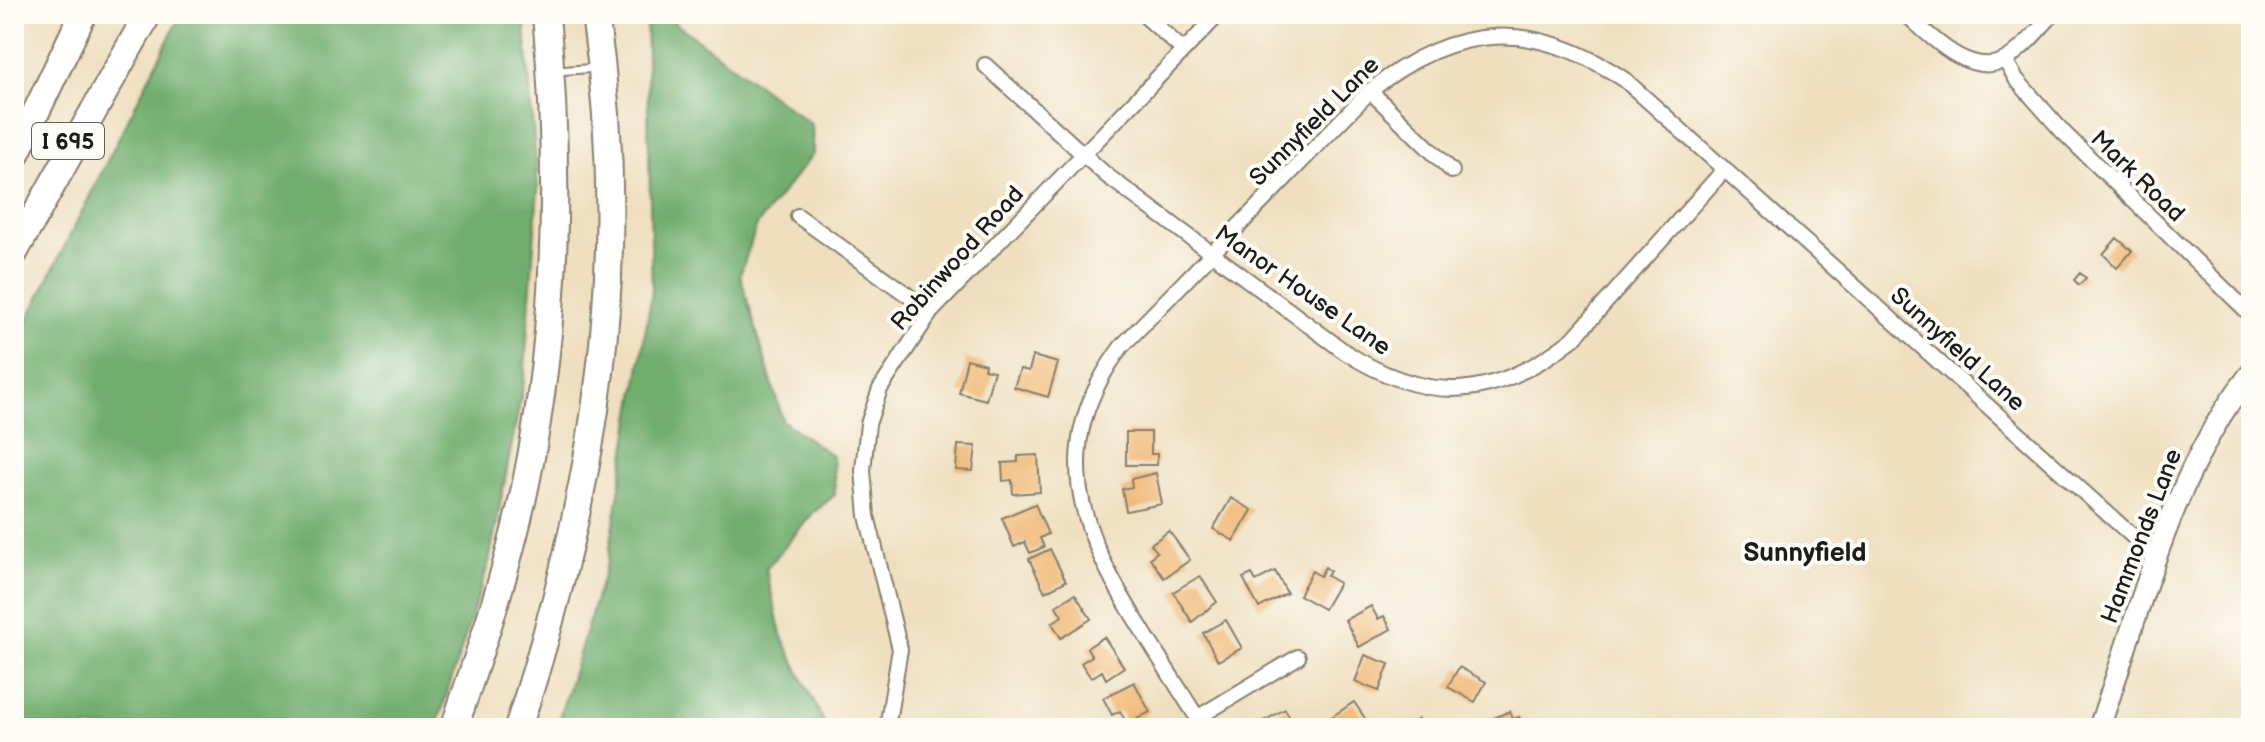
<svg xmlns="http://www.w3.org/2000/svg" width="2265" height="742" font-family="'Balsamiq Sans',sans-serif">
	<rect width="100%" height="100%" fill="#fdfcf7"/>
	<filter id="ink" filterUnits="userSpaceOnUse"><feTurbulence type="fractalNoise" baseFrequency=".0125" numOctaves="2"/><feDisplacementMap in="SourceGraphic" scale="16" xChannelSelector="R" yChannelSelector="G"/><feConvolveMatrix kernelMatrix="1 2 1 2 8 2 1 2 1" color-interpolation-filters="sRGB"/></filter>
	<filter id="wash" filterUnits="userSpaceOnUse"><feTurbulence type="fractalNoise" baseFrequency=".006" numOctaves="4" result="noise"/><feDisplacementMap in="SourceGraphic" scale="32" xChannelSelector="R" yChannelSelector="G"/><feGaussianBlur stdDeviation="1.8" result="paint"/><feColorMatrix in="noise" values="0 0 0 0 0 0 0 0 0 0 0 0 0 0 0 0 0 1.4 0 .05"/><feComposite in="paint" operator="in"/></filter>
	<g filter="url(#wash)">
		<rect width="100%" height="100%" fill="#efdfbf"/>
		<!-- forest -->
		<path fill="#71ad6e" stroke="#466445" stroke-width="2" d="M181,14H524L538,188L524,381L489,562L436,728H14V347Z
			M646,14H663L812,125L813,154L757,225L740,275L783,421L833,456L835,495L813,513L766,569L781,635L827,728H556L608,560L652,291Z"/>
		<g id="blocks">
			<!-- building -->
			<path fill="#f0b773" d="M2117,238L2132,251L2117,268L2103,254Z
				M2080,273L2086,278L2079,285L2074,280Z
				M1033,356L1058,363L1048,397L1014,387L1020,369L1029,371Z
				M967,359L985,364L984,369L994,371L986,400L959,393Z
				M1126,432H1151V454H1157V465H1126Z
				M958,445L976,446L973,471L956,470Z
				M1038,455L1040,492L1013,494L1012,480L1003,481L1002,463L1018,462V456Z
				M1156,473L1162,504L1126,511L1122,489L1132,487L1131,479Z
				M1231,498L1252,510L1234,541L1213,529Z
				M1035,504L1048,534L1040,538L1044,547L1030,553L1025,542L1014,547L1002,518Z
				M1169,531L1190,560L1164,578L1150,558L1157,552L1151,544Z
				M1050,549L1066,581L1045,592L1029,559Z
				M1325,567L1330,571L1327,576L1339,583L1324,609L1299,595L1312,571L1320,576Z
				M1275,571L1287,593L1259,608L1243,578L1252,574L1256,581Z
				M1200,576L1217,602L1192,622L1173,592Z
				M1075,594L1091,619L1061,638L1052,623L1062,616L1056,606Z
				M1371,606L1378,619L1384,616L1391,629L1359,647L1345,620Z
				M1226,620L1242,648L1218,661L1203,633Z
				M1104,637L1124,667L1106,679L1102,671L1091,678L1081,663L1092,656L1087,648Z
				M1365,655L1389,664L1379,691L1355,682Z
				M1459,667L1486,682L1475,702L1448,687Z
				M1134,682L1150,712L1127,724L1120,711L1112,715L1103,698Z
				M1354,702L1368,723L1360,728H1331L1327,720Z
				M1285,709L1292,721L1296,718L1302,728H1266L1262,722Z
				M1510,711L1513,719L1519,717L1524,728H1490L1487,721Z
				M1418,719L1428,728H1410Z"/>
		</g>
	</g>
	<g filter="url(#ink)">
		<use href="#blocks" fill-opacity="0" stroke="#867e6e" stroke-width="2"/>
		<g fill="none" stroke-linecap="round" stroke-linejoin="round">
			<!-- lane casing -->
			<g stroke="#867e6e" stroke-width="11">
				<path id="lane" d="M557,71L597,68"/>
			</g>
			<!-- street casing -->
			<g stroke="#867e6e" stroke-width="18">
				<path id="street" d="M1143,14L1183,50
					M1906,14C1930,36 1972,81 2008,58C2025,47 2039,29 2053,14
					M2005,60L2016,79L2063,132L2251,315
					M985,65L1106,175L1345,352C1429,406 1495,400 1573,339L1725,169
					M1370,91L1452,171
					M798,216L931,312
					M1197,718L1298,657
					M887,728L900,649L867,516L863,470L868,424L880,389L931,312L1219,14
					M1204,728C1182,694 1160,659 1139,625C1078,527 1047,447 1122,346L1370,91C1455,22 1535,19 1625,80L2158,559"/>
			</g>
			<!-- secondary casing -->
			<g stroke="#867e6e" stroke-width="24">
				<path id="secondary" d="M2099,728C2140,611 2173,470 2251,373"/>
			</g>
			<!-- highway casing -->
			<g stroke="#867e6e" stroke-width="30">
				<path id="highway" d="M14,158L83,14
					M14,253L148,14
					M454,728C482,646 510,563 527,478C558,324 560,170 546,14
					M518,728C596,487 632,267 595,14"/>
			</g>
			<!-- lane -->
			<use href="#lane" stroke="#fff" stroke-width="7"/>
			<!-- street -->
			<use href="#street" stroke="#fff" stroke-width="14"/>
			<!-- secondary -->
			<use href="#secondary" stroke="#fff" stroke-width="20"/>
			<!-- highway -->
			<use href="#highway" stroke="#fff" stroke-width="26"/>
		</g>
	</g>
	<g text-anchor="middle" stroke-width="8" stroke-linejoin="round" paint-order="stroke">
		<!-- shield labels -->
		<rect fill="#fdfcf7" stroke="#605f5e" stroke-width="2" x="32" y="123" width="72" height="36" rx="6"/>
		<g font-size="22" font-weight="bold" fill="#1c1c1c">
			<text x="68" y="149">I 695</text>
		</g>
		<!-- street labels -->
		<g font-size="24" fill="#1c1c1c" stroke="#fdfcf7">
			<text transform="translate(1314 121) rotate(-45)" y="8">Sunnyfield Lane</text>
			<text transform="translate(2138 176) rotate(44)" y="8">Mark Road</text>
			<text transform="translate(957 258) rotate(-48)" y="8">Robinwood Road</text>
			<text transform="translate(1303 290) rotate(35)" y="8">Manor House Lane</text>
			<text transform="translate(1958 349) rotate(42)" y="8">Sunnyfield Lane</text>
			<text transform="translate(2141 536) rotate(-69)" y="8">Hammonds Lane</text>
		</g>
		<!-- neighbourhood labels -->
		<g font-size="26" font-weight="bold" fill="#1c1c1c" stroke="#fdfcf7">
			<text x="1805" y="561">Sunnyfield</text>
		</g>
	</g>
	<!-- margin -->
	<rect width="2265" height="742" fill="none" stroke="#fdfcf7" stroke-width="48"/>
</svg>
